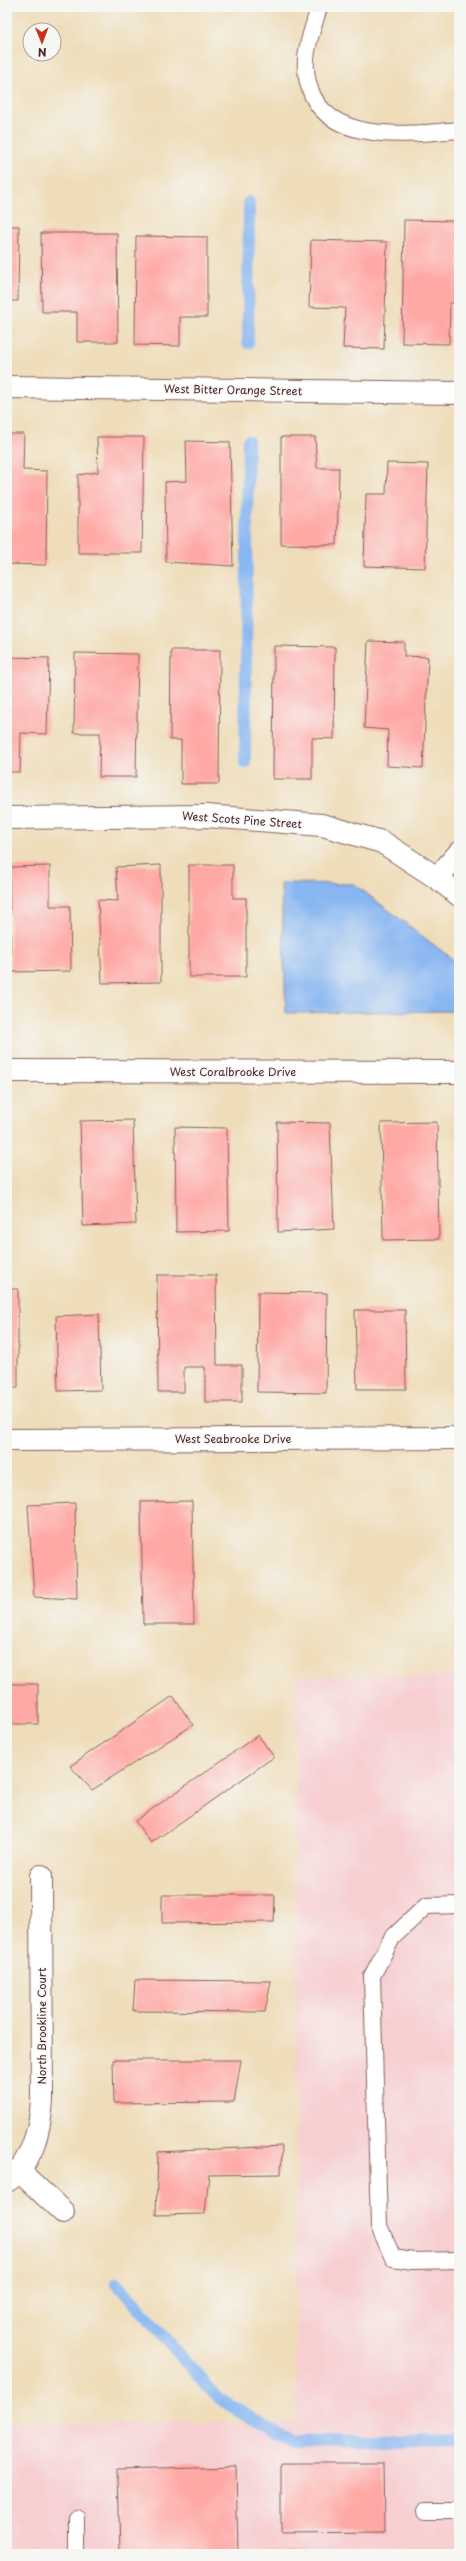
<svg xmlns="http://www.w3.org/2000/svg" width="466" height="2561" font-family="'Playpen Sans',sans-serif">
	<rect width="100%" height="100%" fill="#f6f6f2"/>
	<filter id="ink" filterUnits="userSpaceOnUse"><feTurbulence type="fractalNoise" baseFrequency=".025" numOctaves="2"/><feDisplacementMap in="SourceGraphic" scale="8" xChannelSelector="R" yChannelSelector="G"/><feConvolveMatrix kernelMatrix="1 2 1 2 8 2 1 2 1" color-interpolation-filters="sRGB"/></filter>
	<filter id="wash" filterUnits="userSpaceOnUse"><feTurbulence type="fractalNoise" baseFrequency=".012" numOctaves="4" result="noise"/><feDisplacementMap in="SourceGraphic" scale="16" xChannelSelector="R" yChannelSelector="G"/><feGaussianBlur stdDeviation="0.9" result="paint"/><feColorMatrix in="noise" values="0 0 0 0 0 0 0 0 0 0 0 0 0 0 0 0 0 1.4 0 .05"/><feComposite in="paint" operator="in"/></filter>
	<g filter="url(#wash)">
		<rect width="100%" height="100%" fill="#efddba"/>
		<!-- built -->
		<path fill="#f7cfd1" d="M296,1676H459V2554H7V2423L296,2422Z"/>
		<!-- water -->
		<path fill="#87b6f1" stroke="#686a8e" d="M281,883L354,884L459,964V1011L286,1013Z"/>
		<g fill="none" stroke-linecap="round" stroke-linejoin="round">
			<!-- stream -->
			<path stroke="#87b6f1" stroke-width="12" d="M248,343L249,202
				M245,763L248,441
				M116,2283L219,2399L292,2442L459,2440"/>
		</g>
		<g id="blocks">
			<!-- building -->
			<path fill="#ffa9a6" d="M404,220L459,221V303H450L449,344L402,343Z
				M7,226H19L18,301H7Z
				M41,233H117L118,342H77V312H42Z
				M136,236L207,237V317H180V346L135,345Z
				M311,240L387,242L384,349L343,348L345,308L309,307Z
				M7,434H24L23,470L47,471L46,565L7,564Z
				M97,437H144L142,553H78V475L98,472Z
				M281,437H315L317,468H339L337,545L281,544Z
				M186,441L230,442L233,566L166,562L165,482L187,481Z
				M387,463L428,464L425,568L364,566L366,494H386Z
				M368,641L404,642V656L428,657L423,768L387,766L388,730L364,728Z
				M274,646L335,647L334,739L312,738V779H273Z
				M171,650H220L219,784H181V740H170Z
				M75,653L138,654L136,777H99L100,733H74Z
				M7,657L49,658L47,734L21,733L20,772H7Z
				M161,865V982L102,983L98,900L118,901L116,867Z
				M189,865H233V898H246V977H189Z
				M50,866V906H70L71,971L11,972L9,867Z
				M133,1120L136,1224L83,1226L80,1121Z
				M277,1122L330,1123L334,1229L278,1232Z
				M437,1122L439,1239L383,1240L381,1123Z
				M175,1127L227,1128L229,1231L176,1232Z
				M157,1275H216L217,1365H242V1402H205V1367H184V1392H158Z
				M7,1289H18V1388H7Z
				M258,1292L327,1293L326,1393L257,1392Z
				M355,1310H405L406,1389H357Z
				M99,1314L101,1390L58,1391L56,1316Z
				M192,1501L194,1624H143L141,1502Z
				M75,1503L77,1599L34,1597L28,1505Z
				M7,1684H38V1724H7Z
				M173,1696L193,1725L92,1790L70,1766Z
				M258,1735L274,1757L151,1843L135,1821Z
				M162,1895H275L274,1922L162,1923Z
				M135,1980L271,1981L265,2012L133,2011Z
				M113,2060H241L234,2102L114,2103Z
				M282,2146L281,2174L209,2175L205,2214L156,2215L158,2152Z
				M281,2463H383L384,2532L281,2533Z
				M236,2467L238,2554H120L118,2470Z
				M286,2552L308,2553V2554H286Z"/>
		</g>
	</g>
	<g filter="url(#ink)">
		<use href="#blocks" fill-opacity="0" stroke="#84625d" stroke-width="1"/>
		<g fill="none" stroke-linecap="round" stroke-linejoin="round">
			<!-- service casing -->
			<g stroke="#84625d" stroke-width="18">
				<path id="service" d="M319,7C314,26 304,50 306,69C312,147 404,135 459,130
					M459,1905L426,1906L392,1938L372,1976L379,2226L393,2258L413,2261L459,2260
					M425,2511H459
					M77,2517V2554"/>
			</g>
			<!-- minor casing -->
			<g stroke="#84625d" stroke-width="24">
				<path id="minor" d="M7,387L459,393
					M7,818L206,816L322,825L382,842L437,878L459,895
					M437,878L459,853
					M7,1071L459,1072
					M7,1440L459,1438
					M18,2170L63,2212
					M7,2181C32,2165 40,2128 42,2101L41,1876"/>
			</g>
			<!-- service -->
			<use href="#service" stroke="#fff" stroke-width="16"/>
			<!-- minor -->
			<use href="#minor" stroke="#fff" stroke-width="22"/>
		</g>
	</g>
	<g text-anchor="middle" stroke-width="3" stroke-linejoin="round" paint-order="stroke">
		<!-- street labels -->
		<g font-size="11" fill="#4a1f2b" stroke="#f6f6f2">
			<text transform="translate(233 390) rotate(1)" y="4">West Bitter Orange Street</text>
			<text transform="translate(242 820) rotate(4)" y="4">West Scots Pine Street</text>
			<text x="233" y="1076">West Coralbrooke Drive</text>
			<text x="233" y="1443">West Seabrooke Drive</text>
			<text transform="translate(42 2026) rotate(-90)" y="4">North Brookline Court</text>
		</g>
	</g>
	<!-- margin -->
	<rect width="466" height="2561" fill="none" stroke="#f6f6f2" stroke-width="24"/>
	<!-- north arrow -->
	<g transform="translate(42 42) rotate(179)"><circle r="19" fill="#f6f6f2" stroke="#b1a0a2"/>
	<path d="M0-3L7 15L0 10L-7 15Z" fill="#c8321e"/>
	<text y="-6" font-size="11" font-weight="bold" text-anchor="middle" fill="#4a1f2b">N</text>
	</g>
</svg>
